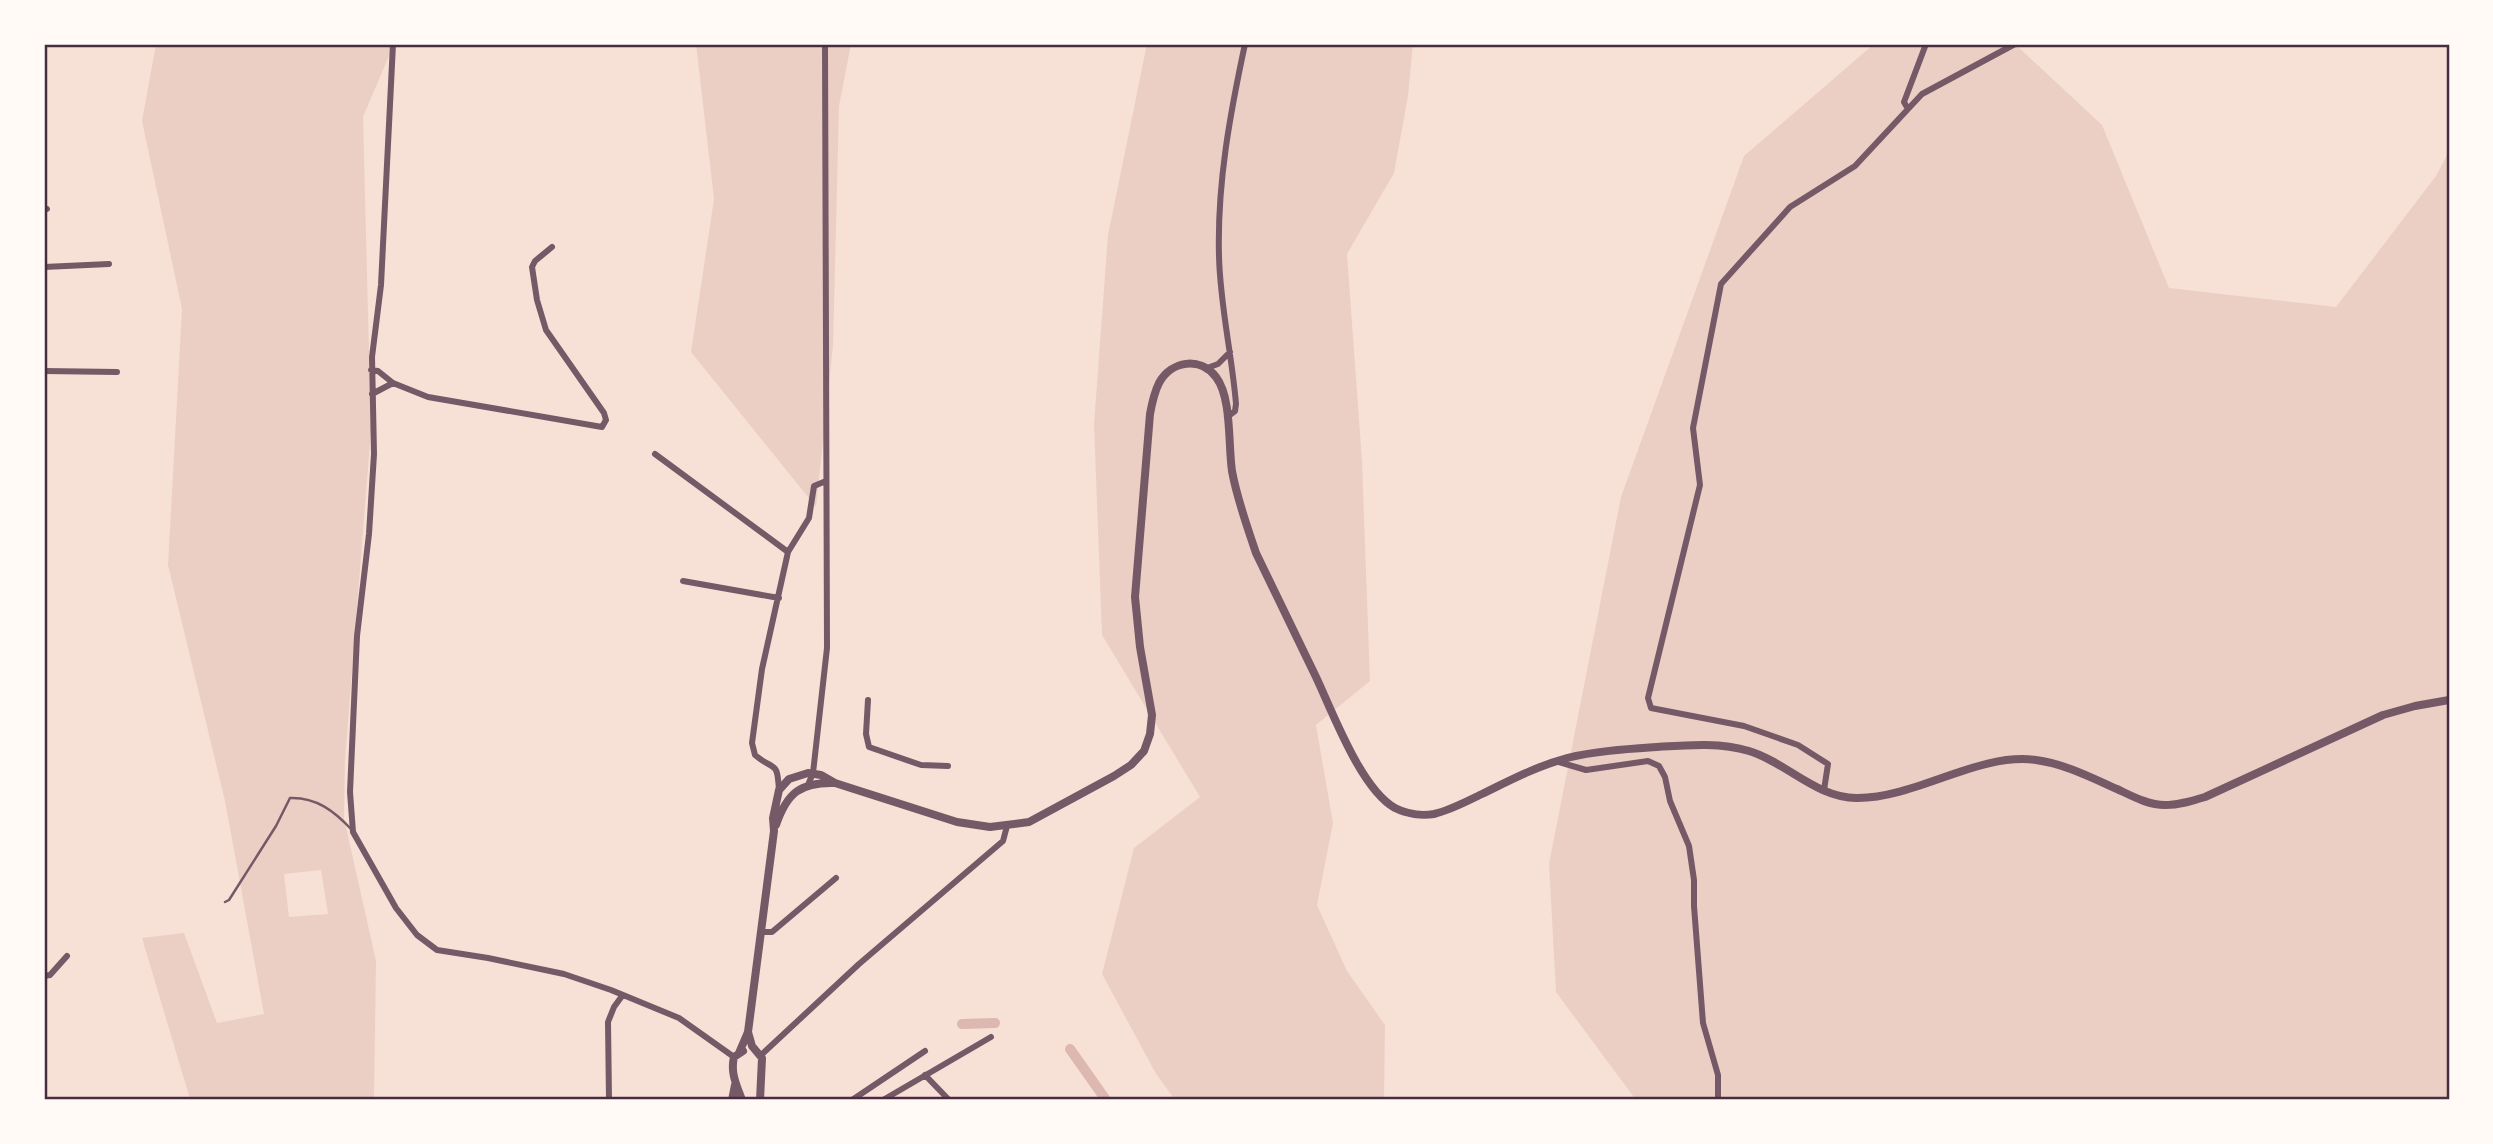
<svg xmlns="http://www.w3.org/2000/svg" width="2493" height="1144" font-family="Commissioner,sans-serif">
	<rect width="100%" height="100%" fill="#f7e1d7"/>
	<!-- green -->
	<path fill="#ebcfc5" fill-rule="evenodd" d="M156,44H394L363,117L371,430L345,760L344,818L376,961L374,1100H166L165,1098L190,1099L142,938L184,933L217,1023L264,1014L225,801L168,565L182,309L142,121ZM321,870L328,914L289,917L284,874Z
		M696,44H851L839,106L833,346L816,507L691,352L714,199Z
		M1147,44H1413L1408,96L1394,173L1347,254L1362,461L1370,681L1316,725L1333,823L1317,905L1347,971L1385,1025L1384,1100H1175L1155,1072L1102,974L1134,848L1200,797L1102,635L1094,424L1108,235Z
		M1874,44H2015L2102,125L2169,288L2336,307L2436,176L2449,151V1100H1636L1556,992L1549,864L1621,497L1744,156Z"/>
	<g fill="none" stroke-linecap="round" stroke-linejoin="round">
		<!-- canal -->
		<path stroke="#dcb8b0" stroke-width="10" d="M962,1024L995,1023
			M1070,1049L1106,1100"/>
		<!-- service -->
		<path stroke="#755966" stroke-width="2.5" d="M225,902L229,900L276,826L290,798C316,797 334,811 351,829"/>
		<!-- minor -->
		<path stroke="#755966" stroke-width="6" d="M393,44L381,285L372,357L374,454L369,534L357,636L350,792L353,832L396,908L417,935L437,950L488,958L564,974L611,990L679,1018L734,1057
			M1908,109L1904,102L1926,44
			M44,210L47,209
			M44,267L109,264
			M1207,368L1218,364L1230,352
			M371,370L378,371L393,383L428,397L602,427L606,420L604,413L546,330L537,300L532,267L535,261L552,247
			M44,371L117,372
			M372,394L393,383
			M1227,417L1235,411L1236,404C1232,355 1220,305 1219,256C1217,184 1230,114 1245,44
			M655,454L788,552
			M683,581L779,598
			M868,700L866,734L869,747L921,765L948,766
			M1559,762L1586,770L1648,761L1659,766L1665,777L1670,801L1689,846L1694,880V906L1703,1023L1718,1075V1100
			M808,785L813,773L827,648L825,44
			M779,790C777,759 775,772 755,755L752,743L762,669L788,552L809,518L814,486L826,481
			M1824,790L1828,764L1798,745L1744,726L1651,708L1648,698L1700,485L1693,428L1721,284L1790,207L1855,166L1922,94L2015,44
			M761,932H772L836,878
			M44,976L50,975L67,956
			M760,1056L859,964L1003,841L1007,826
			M925,1075L949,1100
			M609,1100L608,1022L614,1007L622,996
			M852,1100L925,1051
			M883,1100L991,1037"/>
		<!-- tertiary -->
		<path stroke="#755966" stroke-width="8" d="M776,825C787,793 800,782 835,783
			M748,1032L752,1046L762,1058L760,1100
			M739,1053L748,1032L774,831L773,818L779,790L789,779L808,773L821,775L835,783L957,822L990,827L1029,822L1114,776L1131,765L1144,751L1150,734L1152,715L1140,647L1135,597L1150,414C1152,403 1154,393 1159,383C1171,361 1200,356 1216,377C1232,398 1228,444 1232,471C1237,499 1247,526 1256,553C1276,594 1296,636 1316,677C1333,713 1361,789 1395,808C1407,814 1422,816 1434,814C1451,810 1467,801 1482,794C1509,781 1537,766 1567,758C1595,751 1628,749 1657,747C1687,745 1720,742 1749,751C1786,762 1817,799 1858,798C1916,798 1979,752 2036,760C2065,764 2090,777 2117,789C2132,796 2148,805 2165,805C2179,805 2192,801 2205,797L2383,715L2415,706L2449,700
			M732,1100L735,1085
			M742,1100C737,1086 730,1073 734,1057L743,1051"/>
	</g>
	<!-- border -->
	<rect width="2493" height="1144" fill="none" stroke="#fffaf5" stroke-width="91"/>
	<rect x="46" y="46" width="2402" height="1052" fill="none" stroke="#4a2c40" stroke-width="2.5"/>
</svg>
